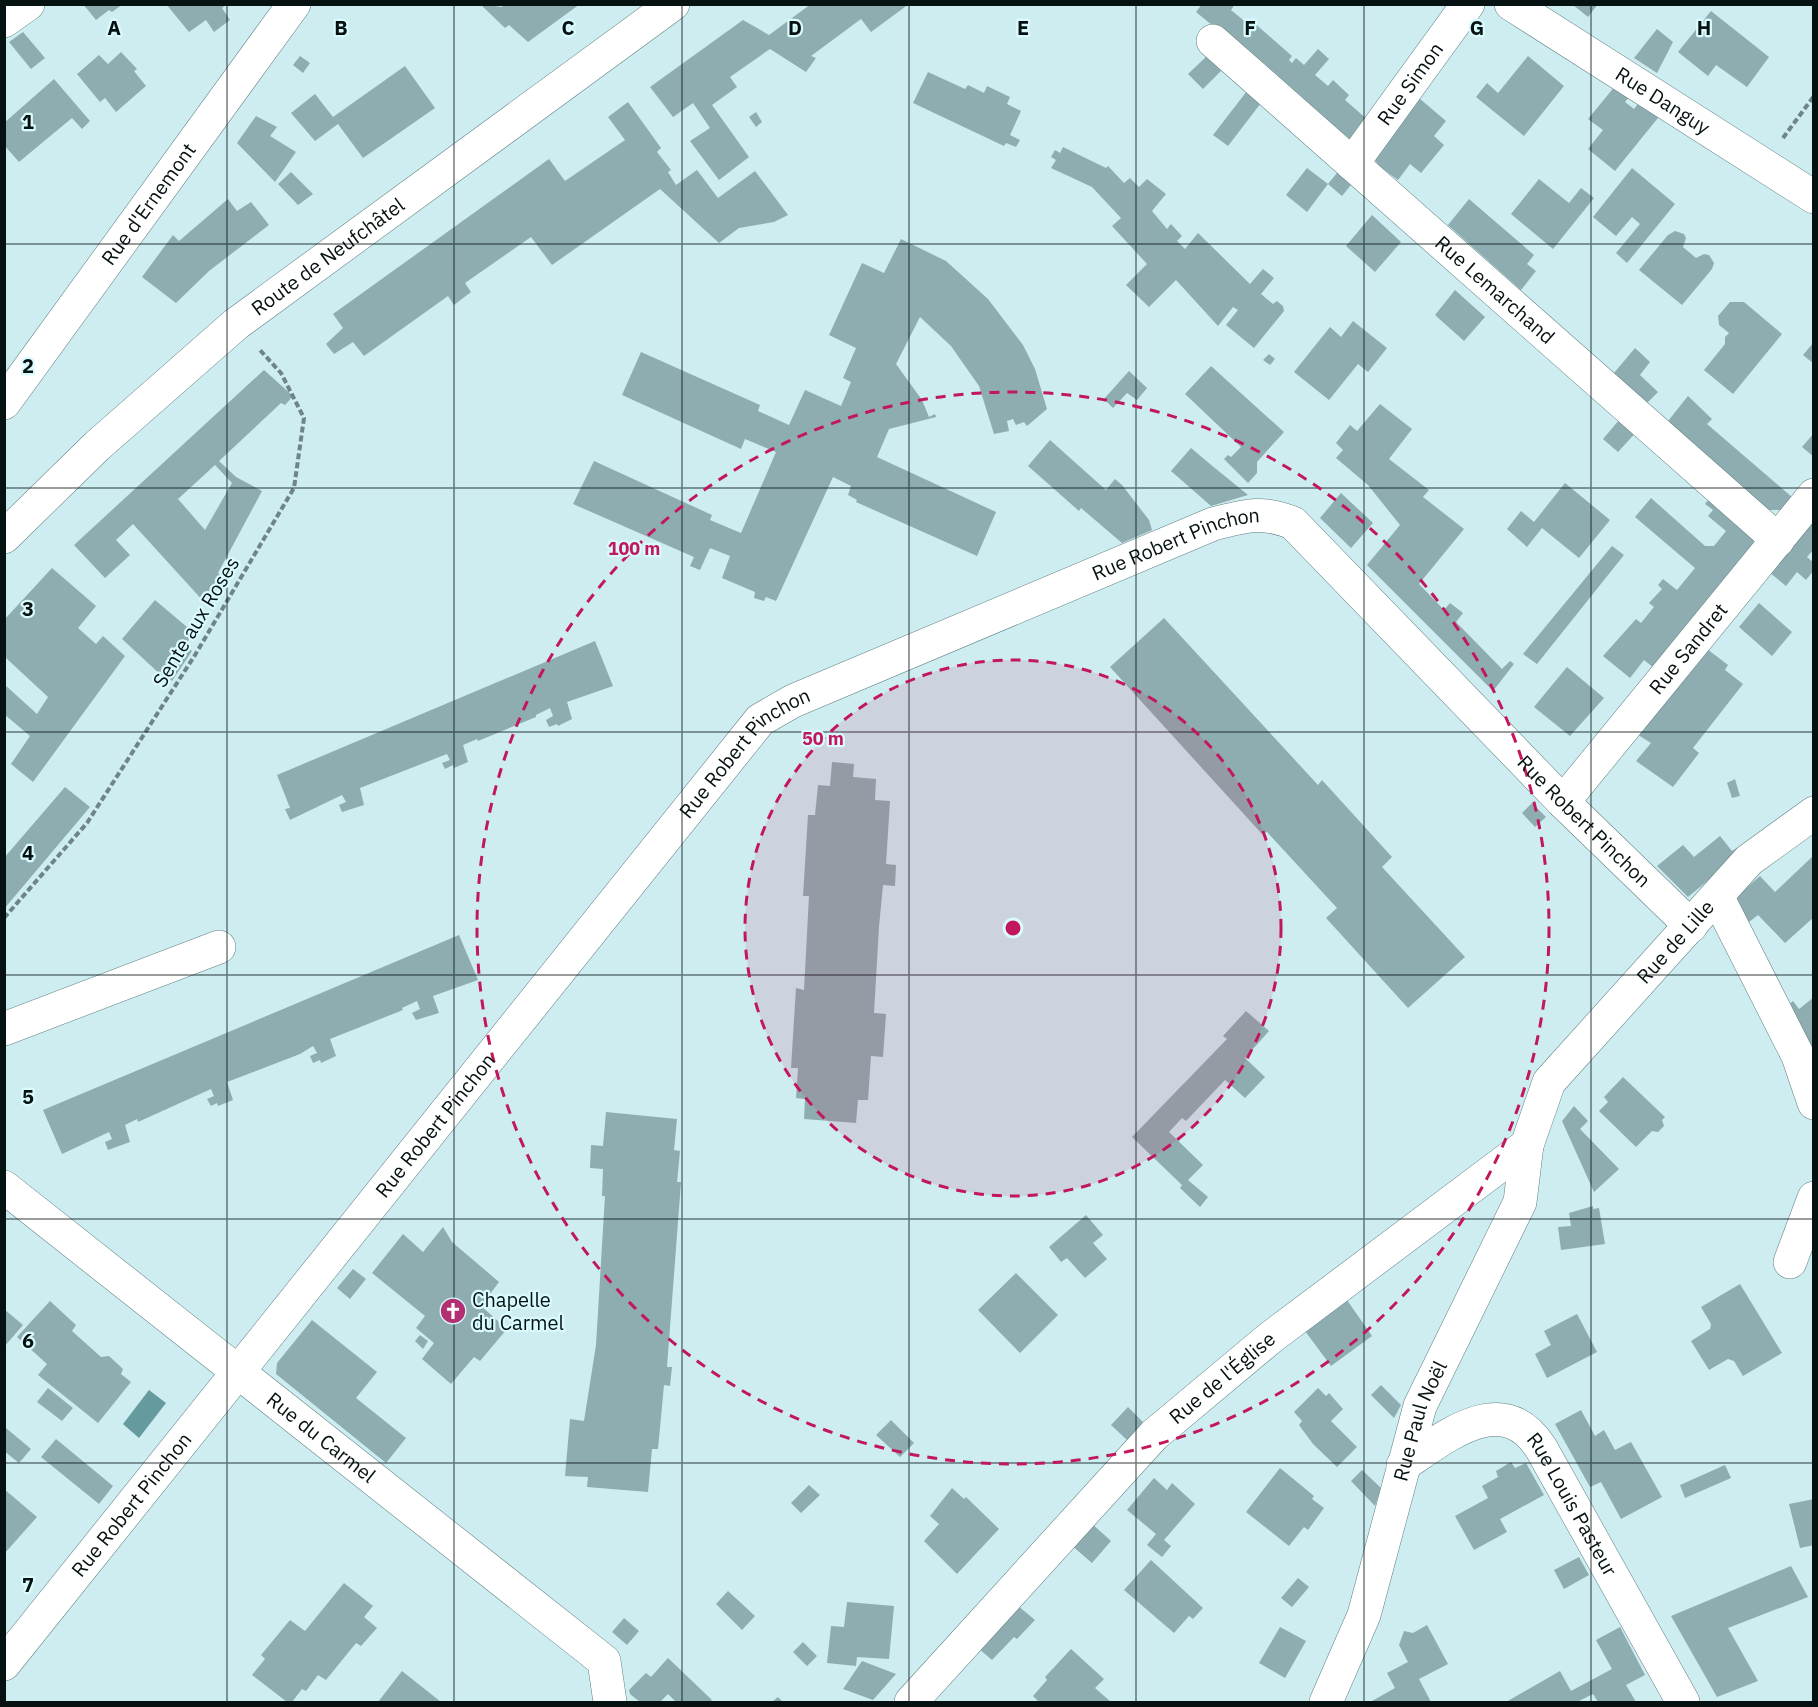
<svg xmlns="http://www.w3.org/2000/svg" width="1818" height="1707" font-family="'IBM Plex Sans',sans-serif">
	<rect width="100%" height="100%" fill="#cdedf1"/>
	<!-- water -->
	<path fill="#659a9f" d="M149,1390L166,1403L139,1438L123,1424Z"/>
	<!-- building -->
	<path fill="#8eadb0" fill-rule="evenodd" d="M83,4H123L112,12L109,10L96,20Z
		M166,4H227L222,8L230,20L214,32L206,20L189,32Z
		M480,4L502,7L504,4H580L528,42L509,25L505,28Z
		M811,4H909L871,32L861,19L811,56L816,58L806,72L770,49L730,77L737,87L712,105L749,157L719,180L690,141L710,128L693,103L673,117L650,87L743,20L769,35Z
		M1202,4H1235L1231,10L1248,24L1252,21L1292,56L1289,60L1292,63L1296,58L1304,65L1318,49L1329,59L1315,75L1328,86L1333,80L1349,95L1345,100L1368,120L1352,141L1196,12Z
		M1572,4H1598L1588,17Z
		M1711,11L1769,57L1747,87L1716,65L1708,76L1678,52Z
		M1657,29L1673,42L1657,73L1634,58Z
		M23,32L45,58L31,69L9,42Z
		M121,52L137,69L134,71L146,86L116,112L105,98L100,102L77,74L99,55L108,64Z
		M300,56L310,63L303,73L293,65Z
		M1207,56L1221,71L1203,89L1188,74Z
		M1528,56L1564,86L1524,136L1476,97L1487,83L1498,93Z
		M405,66L435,108L363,158L338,124L315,141L291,113L315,94L333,117Z
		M928,72L965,89L968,85L984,93L987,86L1010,97L1007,104L1021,111L1010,135L1020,140L1016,147L1006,143L1004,146L913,103Z
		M54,79L90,121L82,129L72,118L19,162L4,145V123Z
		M1620,80L1635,90L1625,102L1634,109L1645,95L1666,108L1615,171L1588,149L1603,130L1588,119Z
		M1247,91L1261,103L1228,146L1213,135Z
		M1413,93L1446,121L1434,136L1444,145L1421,173L1410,164L1398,180L1379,166L1372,156Z
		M628,102L661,148L657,152L671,170L668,172L676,185L697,170L718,198L755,171L788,215L774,222L739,228L719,243L660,189L552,265L531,237L465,283L471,292L454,305L448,296L364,356L353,342L334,354L326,344L343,328L333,314L549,159L565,181L625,140L608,117Z
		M756,112L762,122L756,127L749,117Z
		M256,116L277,127L270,136L296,152L275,182L237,143Z
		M1063,147L1106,168L1108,166L1124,183L1130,178L1139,187L1147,179L1166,194L1152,211L1167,229L1171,224L1182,236L1177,241L1185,249L1198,233L1250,284L1263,269L1274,278L1261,294L1273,304L1277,301L1283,306L1284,311L1254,348L1226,325L1238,310L1233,307L1218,326L1176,280L1149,307L1126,285L1147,264L1112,226L1121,218L1092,187L1051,168L1056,160L1051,157L1055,150L1060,153Z
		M1345,163L1359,175L1342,196L1328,184L1307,212L1286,195L1307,168L1328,184Z
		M1632,168L1675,204L1627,263L1616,253L1640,224L1632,217L1616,236L1593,217Z
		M291,172L313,194L298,205L278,184Z
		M1539,179L1569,203L1581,188L1594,198L1553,249L1511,214Z
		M228,199L237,211L251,202L269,225L209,271L176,303L142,277L173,235L179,241Z
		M1469,199L1534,255L1527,264L1536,271L1521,290L1448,225Z
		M1372,215L1401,242L1375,272L1346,246Z
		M1675,231L1684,234L1686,238L1683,247L1696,258L1704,254L1709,255L1714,263L1712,269L1682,305L1639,270L1668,235Z
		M901,239L946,261L988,299L1023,345L1035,369L1047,409L1027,426L1024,422L1016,425L1013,419L1007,421L1009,431L994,434L979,386L951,346L920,317L896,364L922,400L929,417L935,414L936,417L889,429L877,457L996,512L977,556L856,502L857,500L848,495L851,486L833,477L776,601L766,597L764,601L754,598L755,592L722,578L730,556L710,548L700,570L690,566L694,557L573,504L594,461L712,515L710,520L741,533L776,452L745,439L741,449L622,395L641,352L760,405L758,411L789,425L805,390L841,406L851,382L843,378L856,348L829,335L862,263L884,273Z
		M1455,290L1485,317L1464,341L1435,315Z
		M1730,302H1744L1782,334L1733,394L1704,370L1725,344V337L1729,333L1719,325L1718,316Z
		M1353,321L1387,348L1368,372L1358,364L1329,400L1294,372L1330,327L1341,337Z
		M1814,342V364L1803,355Z
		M1635,348L1650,362L1640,375L1658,392L1647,403L1614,373Z
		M1269,354L1275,359L1270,365L1263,360Z
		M1211,366L1284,432L1257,462V473L1248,483L1224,459L1228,455L1231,457L1241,447L1185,394Z
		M264,370L293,396L285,405L281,403L219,461L236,477L262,491L218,573L225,580L205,603L133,524L116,540L130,555L105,578L74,545ZM215,465L232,483L205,530L178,499Z
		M1129,371L1147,388L1137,400L1127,393L1113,408L1104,399Z
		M1688,396L1712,419L1707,424L1793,498L1783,510H1766L1668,421Z
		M1380,404L1412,429L1389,459L1429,490L1423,497L1464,529L1419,584L1444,610L1450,603L1463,613L1456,622L1502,669L1510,661L1514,664L1493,691L1367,565L1400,525L1368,485L1336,458L1343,450L1336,443L1350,425L1357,431Z
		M1625,413L1640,428L1618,452L1603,439Z
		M1814,433V457L1802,447Z
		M1050,440L1106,490L1115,479L1122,485L1149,520L1152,530L1122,543L1081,508L1079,511L1028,466Z
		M1191,448L1210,464L1248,495L1211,506L1171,471Z
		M1565,483L1610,520L1579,558L1542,528L1527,547L1507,529L1521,511L1534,522Z
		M1341,493L1373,523L1351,548L1320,518Z
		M1714,493L1751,525L1754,545L1654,668L1644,660L1630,678L1603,656L1636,619L1641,623L1654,607L1649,603L1662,589L1658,585L1663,579L1677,590L1695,568L1635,517L1651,498L1705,546H1714L1726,531L1708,516L1713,510L1705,504Z
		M1814,506V549L1807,557L1814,563V570L1806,580L1797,572L1786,586L1764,568Z
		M1612,546L1624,555L1537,664L1523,654Z
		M52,568L96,606L78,628L96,644L103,636L125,656L33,782L11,764L30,736L4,714V684L37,714L48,697L6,658L4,660V620Z
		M155,600L194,633L185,645L192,651L172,681L164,673L162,676L122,639Z
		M1759,603L1792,632L1772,656L1739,627Z
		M1164,618L1318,785L1322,780L1392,857L1382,867L1465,957L1408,1008L1326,918L1337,908L1267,832L1262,834L1110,667Z
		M595,641L613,686L567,702L572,719L558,726L557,724L549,727L546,720L553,716L550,708L536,715V717L478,741L477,739L463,745L468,762L454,768L453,765L445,769L442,763L450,760L447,754L360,788L364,805L342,812L339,805L346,802L342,795L290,820L285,809L290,808L277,775Z
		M1703,646L1728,665L1725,670L1743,684L1693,748L1699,753L1673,787L1636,761L1651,743L1635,733Z
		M1567,667L1604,698L1570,736L1534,707Z
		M832,762L854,764L853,777L876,779L875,800L890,801L886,864L896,865L895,886L883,885L879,927L874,1013L886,1014L883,1057L871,1056L868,1100H858L856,1123L804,1119L805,1099L796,1098L798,1068H791L796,988L804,990L809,896H803L808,815H815L818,785L830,786Z
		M1735,779L1740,796L1732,798L1727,783Z
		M65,787L90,807L4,909V858Z
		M1532,803L1546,817L1535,827L1522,813Z
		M1720,836L1732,851L1738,847L1742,852L1688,897L1657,866L1683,845L1694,857Z
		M1814,855V917L1785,943L1758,915L1745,925L1733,900L1760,876L1775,892Z
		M459,935L478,980L433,996L439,1013L416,1020L412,1013L420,1009L417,1001L402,1008L403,1010L330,1039L336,1056L321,1063L320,1060L313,1063L310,1056L317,1053L313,1046L300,1054L227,1082L233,1100L218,1106L217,1103L211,1106L207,1099L214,1096L211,1089L138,1122L137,1119L125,1125L130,1142L108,1150L105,1142L112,1139L109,1132L62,1154L43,1110Z
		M1814,997V1077L1786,1007L1793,1001L1799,1009Z
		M1246,1011L1269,1031L1245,1058L1265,1077L1245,1098L1225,1080L1186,1121L1182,1118L1169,1132L1203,1165L1188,1180L1208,1197L1200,1207L1180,1188L1182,1185L1132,1137L1227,1039L1223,1036Z
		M1623,1077L1665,1117L1662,1120L1664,1126L1658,1132L1652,1131L1636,1147L1599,1111L1608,1102L1604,1097Z
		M1574,1106L1588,1121L1580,1129L1619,1169L1594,1192L1562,1121Z
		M606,1112L677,1119L674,1150L680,1151L677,1182H681L667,1367H672L670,1386L664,1385L658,1449H652L648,1492L587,1487L588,1477L565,1476L570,1419L584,1421L596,1345L605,1196H602L603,1169L590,1168L591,1145L603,1146Z
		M1593,1206V1209L1599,1208L1605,1244L1561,1250L1558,1227L1571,1226L1569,1213Z
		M1086,1215L1103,1235L1093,1243L1107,1259L1085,1278L1067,1258L1061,1262L1049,1247Z
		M443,1227L452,1242L499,1282L481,1306L507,1329L480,1361L474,1357L451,1384L422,1359L434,1343L416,1328L425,1316L372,1273L403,1234L423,1252Z
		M353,1269L366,1279L350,1299L337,1288Z
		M1016,1273L1058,1315L1020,1353L978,1310Z
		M1740,1284L1782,1353L1743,1376L1734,1361L1728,1359L1709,1370L1691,1341L1710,1329L1711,1324L1701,1307Z
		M1347,1300L1372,1336L1331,1366L1305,1331Z
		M50,1301L76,1325L72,1331L101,1357L109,1356L123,1369L121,1374L131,1382L98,1423L38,1375L47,1364L17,1337Z
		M4,1309L23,1325L4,1347Z
		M1577,1314L1597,1352L1547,1378L1535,1354L1551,1345L1544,1331Z
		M312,1320L377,1372L356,1398L406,1438L386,1463L276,1374L277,1363Z
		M420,1335L428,1341L423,1349L415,1341Z
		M1381,1385L1401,1405L1394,1418L1371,1395Z
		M48,1388L73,1408L62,1421L37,1402Z
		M1318,1388L1326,1396L1329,1393L1343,1409L1331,1421L1357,1447L1337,1467L1313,1444L1299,1425L1302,1421L1294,1412Z
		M1128,1407L1143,1422L1127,1440L1111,1425Z
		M1581,1410L1595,1436L1604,1430L1615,1450L1631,1442L1662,1497L1621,1519L1601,1482L1590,1487L1555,1424Z
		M891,1420L914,1443L900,1457L876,1435Z
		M6,1428L31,1449L19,1463L4,1451Z
		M56,1439L113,1486L99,1504L41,1457Z
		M1511,1462L1515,1468L1526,1463L1544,1495L1500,1519L1507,1532L1474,1550L1455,1516L1488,1498L1482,1486L1498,1477L1496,1471Z
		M1725,1465L1731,1478L1685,1498L1680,1485Z
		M1280,1468L1314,1496L1312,1499L1324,1508L1308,1530L1304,1527L1289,1546L1246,1512Z
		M1362,1470L1381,1488L1375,1506L1351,1481Z
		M1154,1478L1167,1490L1172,1483L1195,1504L1164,1540L1171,1546L1162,1557L1147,1545L1156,1534L1127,1510Z
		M809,1485L820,1495L801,1513L791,1503Z
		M952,1488L964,1499L966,1497L999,1529L957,1574L924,1541L939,1524L930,1516Z
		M4,1489L37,1517L4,1554Z
		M1814,1499V1545L1800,1548L1789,1504Z
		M1090,1522L1111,1541L1092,1563L1070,1544Z
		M1579,1557L1589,1575L1564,1589L1554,1570Z
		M1151,1560L1203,1608L1193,1619L1189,1616L1174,1633L1124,1590Z
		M1791,1566L1808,1597L1728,1628L1758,1681L1717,1697L1671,1616Z
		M1298,1578L1309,1587L1292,1607L1281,1598Z
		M344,1583L373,1606L364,1617L377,1628L361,1646L356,1643L326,1680L318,1675L306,1691L302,1689L292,1702H287L252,1675L265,1659L261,1655L290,1620L305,1631Z
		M728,1591L755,1616L742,1630L716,1604Z
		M847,1602L894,1606L889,1659L857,1657L856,1666L827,1663L831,1626L844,1627Z
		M1017,1605L1035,1620L1017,1639L1014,1637L992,1660L978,1648Z
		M624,1618L639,1631L627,1645L612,1632Z
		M1427,1625L1448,1664L1419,1679L1431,1702H1373L1372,1701L1395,1688L1387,1673L1408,1662L1399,1645L1404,1631L1413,1633Z
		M1280,1627L1306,1641L1285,1678L1259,1663Z
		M1620,1627L1645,1675L1626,1685L1636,1702H1598L1593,1694L1577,1702H1506L1560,1671L1571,1691L1612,1669L1596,1640Z
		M803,1642L817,1656L807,1666L793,1652Z
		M1071,1649L1104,1679L1095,1688L1111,1702H1039L1033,1696L1047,1680L1045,1677Z
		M668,1658L712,1700L710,1702H676L668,1694L660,1702H640L630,1694L629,1690L646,1673L651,1677Z
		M862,1661L896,1674L873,1700L843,1689Z
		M402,1671L441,1702H378Z
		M778,1697L783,1702H772Z"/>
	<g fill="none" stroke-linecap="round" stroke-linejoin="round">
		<!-- minor casing -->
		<g stroke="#617f82" stroke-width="34">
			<g id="minor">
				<path id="s1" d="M1511,4L1814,197"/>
				<path d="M4,21L28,4"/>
				<path id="s2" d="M1213,41L1778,540"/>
				<path id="s3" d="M1352,164L1468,4"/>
				<path id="s4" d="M4,403L294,4"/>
				<path id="s5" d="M1563,802L1814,495"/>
				<path d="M1717,896L1798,1056L1814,1103"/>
				<path d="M4,1029L219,947"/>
				<path id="s6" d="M4,1187L604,1661L610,1702"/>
				<path d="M1790,1262L1814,1198"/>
				<path id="s7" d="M1403,1465C1446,1437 1502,1388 1541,1448L1683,1702"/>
				<path id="s8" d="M4,1664L760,720L793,701L1213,524C1245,516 1261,510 1293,523L1563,802L1691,926"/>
				<path id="s9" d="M911,1702L1154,1435L1270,1338L1527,1145L1549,1082L1749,860L1814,813"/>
				<path id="s10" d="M1326,1702L1364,1615L1420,1406L1520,1202L1527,1145"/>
			</g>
		</g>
		<!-- secondary casing -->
		<g stroke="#617f82" stroke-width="34">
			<g id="secondary">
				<path id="s11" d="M4,537L97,446L236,324L673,4"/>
			</g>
		</g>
		<!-- path -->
		<path stroke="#6e8487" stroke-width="4" stroke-dasharray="6 3" stroke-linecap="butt" d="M1783,138L1814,96
			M4,918L87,823L195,655L294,488L304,418L281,373L259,349"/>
		<!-- minor -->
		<use href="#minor" stroke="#fff" stroke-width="33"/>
		<!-- secondary -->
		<use href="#secondary" stroke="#fff" stroke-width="33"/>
	</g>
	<!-- grid -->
	<path fill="none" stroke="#061112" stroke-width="1.5" stroke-opacity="0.55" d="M227,4V1702M454,4V1702M682,4V1702M909,4V1702M1136,4V1702M1364,4V1702M1591,4V1702M4,244H1814M4,488H1814M4,732H1814M4,975H1814M4,1219H1814M4,1463H1814"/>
	<!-- distance rings -->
	<circle cx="1013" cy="928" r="268" fill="#c2185b" fill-opacity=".12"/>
	<g fill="none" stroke="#c2185b" stroke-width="3" stroke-dasharray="10 8">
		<circle cx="1013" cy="928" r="268"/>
		<circle cx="1013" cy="928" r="536"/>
	</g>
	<!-- icons -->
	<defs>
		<g id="church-disc" transform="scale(1.35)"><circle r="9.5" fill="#b42e73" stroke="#dafbfe"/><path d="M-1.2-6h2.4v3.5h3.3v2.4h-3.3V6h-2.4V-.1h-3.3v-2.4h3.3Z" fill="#fff"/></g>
	</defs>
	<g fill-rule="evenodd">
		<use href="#church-disc" x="453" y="1311"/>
	</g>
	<g text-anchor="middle" stroke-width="4.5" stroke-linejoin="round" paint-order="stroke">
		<!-- street labels -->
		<g font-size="20" fill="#061112" stroke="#dafbfe">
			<text dy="7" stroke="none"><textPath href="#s3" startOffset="99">Rue Simon</textPath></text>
			<text dy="7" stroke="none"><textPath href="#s1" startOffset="180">Rue Danguy</textPath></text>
			<text dy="7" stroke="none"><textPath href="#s4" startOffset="246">Rue d'Ernemont</textPath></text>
			<text dy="7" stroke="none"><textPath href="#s11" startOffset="429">Route de Neufchâtel</textPath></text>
			<text dy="7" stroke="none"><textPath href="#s2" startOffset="376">Rue Lemarchand</textPath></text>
			<text dy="7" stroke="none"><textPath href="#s8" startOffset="1662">Rue Robert Pinchon</textPath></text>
			<text transform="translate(196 622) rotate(-59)" y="7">Sente aux Roses</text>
			<text dy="7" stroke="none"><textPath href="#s5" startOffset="198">Rue Sandret</textPath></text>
			<text dy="7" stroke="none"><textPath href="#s8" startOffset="1176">Rue Robert Pinchon</textPath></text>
			<text dy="7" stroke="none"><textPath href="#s8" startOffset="2202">Rue Robert Pinchon</textPath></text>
			<text dy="7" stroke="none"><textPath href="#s9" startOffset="1089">Rue de Lille</textPath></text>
			<text dy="7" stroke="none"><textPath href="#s8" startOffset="690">Rue Robert Pinchon</textPath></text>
			<text dy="7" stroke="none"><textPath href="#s9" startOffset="450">Rue de l'Église</textPath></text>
			<text dy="7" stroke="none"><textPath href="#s10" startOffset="297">Rue Paul Noël</textPath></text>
			<text dy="7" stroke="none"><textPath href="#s6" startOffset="404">Rue du Carmel</textPath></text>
			<text dy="7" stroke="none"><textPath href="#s8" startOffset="204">Rue Robert Pinchon</textPath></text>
			<text dy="7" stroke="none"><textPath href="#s7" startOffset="225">Rue Louis Pasteur</textPath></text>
		</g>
		<!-- poi labels -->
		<g font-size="20" fill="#061112" stroke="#dafbfe" text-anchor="start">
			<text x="472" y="1307">Chapelle<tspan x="472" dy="23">du Carmel</tspan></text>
		</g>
	</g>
	<g font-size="20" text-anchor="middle" font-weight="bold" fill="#061112" stroke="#dafbfe" stroke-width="4.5" stroke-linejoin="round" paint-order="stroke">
		<text x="114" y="35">A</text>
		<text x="341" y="35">B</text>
		<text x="568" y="35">C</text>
		<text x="795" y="35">D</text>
		<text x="1023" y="35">E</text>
		<text x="1250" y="35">F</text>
		<text x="1477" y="35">G</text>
		<text x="1704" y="35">H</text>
		<text x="28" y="129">1</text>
		<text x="28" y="373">2</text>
		<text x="28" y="616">3</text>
		<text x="28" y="860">4</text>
		<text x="28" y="1104">5</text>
		<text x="28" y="1348">6</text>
		<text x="28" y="1592">7</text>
	</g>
	<circle cx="1013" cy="928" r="9" fill="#c2185b" stroke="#dafbfe" stroke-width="3"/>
	<g font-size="18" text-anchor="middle" font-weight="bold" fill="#c2185b" stroke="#dafbfe" stroke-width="4.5" stroke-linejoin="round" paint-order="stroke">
		<text x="634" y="555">100 m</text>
		<text x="823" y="745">50 m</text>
	</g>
	<!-- border -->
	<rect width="1818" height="1707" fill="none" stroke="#061112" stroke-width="12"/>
</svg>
